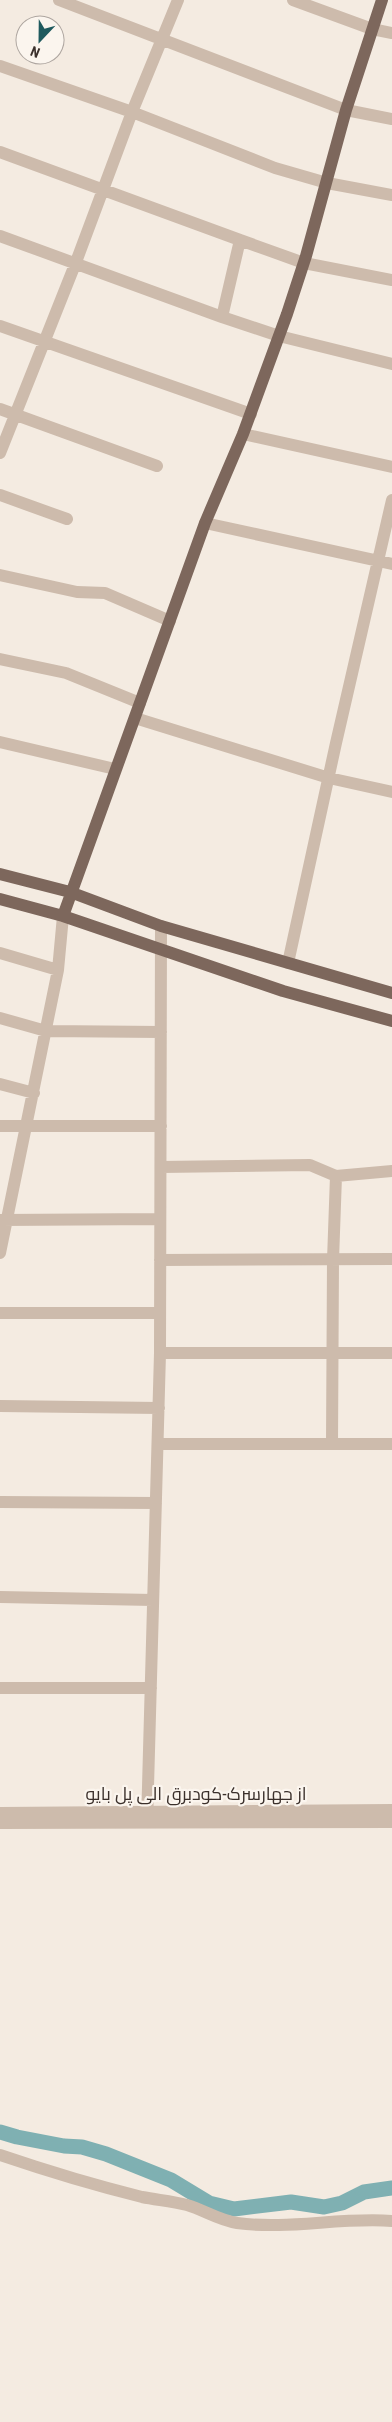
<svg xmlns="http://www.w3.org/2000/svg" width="392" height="2422" font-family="'Roboto Condensed',Cairo,sans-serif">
	<rect width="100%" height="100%" fill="#f4ebe1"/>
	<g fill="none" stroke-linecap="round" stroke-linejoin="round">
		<!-- river -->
		<path stroke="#7fb0b2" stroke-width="15" d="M0,2132L17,2137L64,2146L82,2147L106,2154L171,2180L209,2203L234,2209L291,2202L324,2207L342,2203L364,2192L392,2188"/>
		<!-- minor -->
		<path stroke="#cdbbac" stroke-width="12" d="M59,0L346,110L392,119
			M293,0L372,29L392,33
			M0,66L132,112L275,168L327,183L392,195
			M0,152L240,240
			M0,236L222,317
			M392,280L304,263L240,240L222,317L279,336L392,364
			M0,326L251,414
			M0,409L157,466
			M243,434L392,467
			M0,453L76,262L132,112L178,0
			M0,495L67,519
			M205,523L392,564
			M0,575L77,592L105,593L170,621
			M0,659L66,673L140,703
			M135,718L329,778L392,792
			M0,742L115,769
			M0,953L58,970
			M288,963L336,743L392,500
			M0,1018L46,1031L161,1032
			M0,1084L34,1093
			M0,1126H161
			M161,1167L310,1165L336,1176L392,1171
			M0,1220L160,1219
			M0,1253L58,970L63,916
			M160,1260L392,1259
			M0,1313H160
			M160,1353H392
			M0,1406L159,1408
			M158,1444H392
			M332,1444L333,1260L336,1176
			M0,1502L156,1503
			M0,1597L153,1600
			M0,1688H151
			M0,1813L392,1810
			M0,1823L392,1822
			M147,1823L160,1353L161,926
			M0,2155C47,2171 93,2185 142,2197C157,2200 172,2201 187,2205C204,2210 218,2220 237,2223C288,2230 340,2217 392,2221"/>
		<!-- major -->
		<path stroke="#7d675c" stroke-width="12" d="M0,874L70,892L161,926L392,993
			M0,899L63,916L283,991L392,1021
			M63,916L205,523L243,434L287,314L306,256L346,110L382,0"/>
	</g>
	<g text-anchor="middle" stroke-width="4.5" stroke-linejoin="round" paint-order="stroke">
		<!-- street labels -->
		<g font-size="18" fill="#3b302b" stroke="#fbf5ee">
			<text x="196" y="1800">از جهارسرک-کودبرق الی پل بایو</text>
		</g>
	</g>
	<!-- north arrow -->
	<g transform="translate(40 40) rotate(202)"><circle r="24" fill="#fbf5ee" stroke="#aea6a0"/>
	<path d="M0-4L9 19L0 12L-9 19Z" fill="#1f5a5e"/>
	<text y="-8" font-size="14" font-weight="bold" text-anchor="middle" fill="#3b302b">N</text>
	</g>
</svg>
